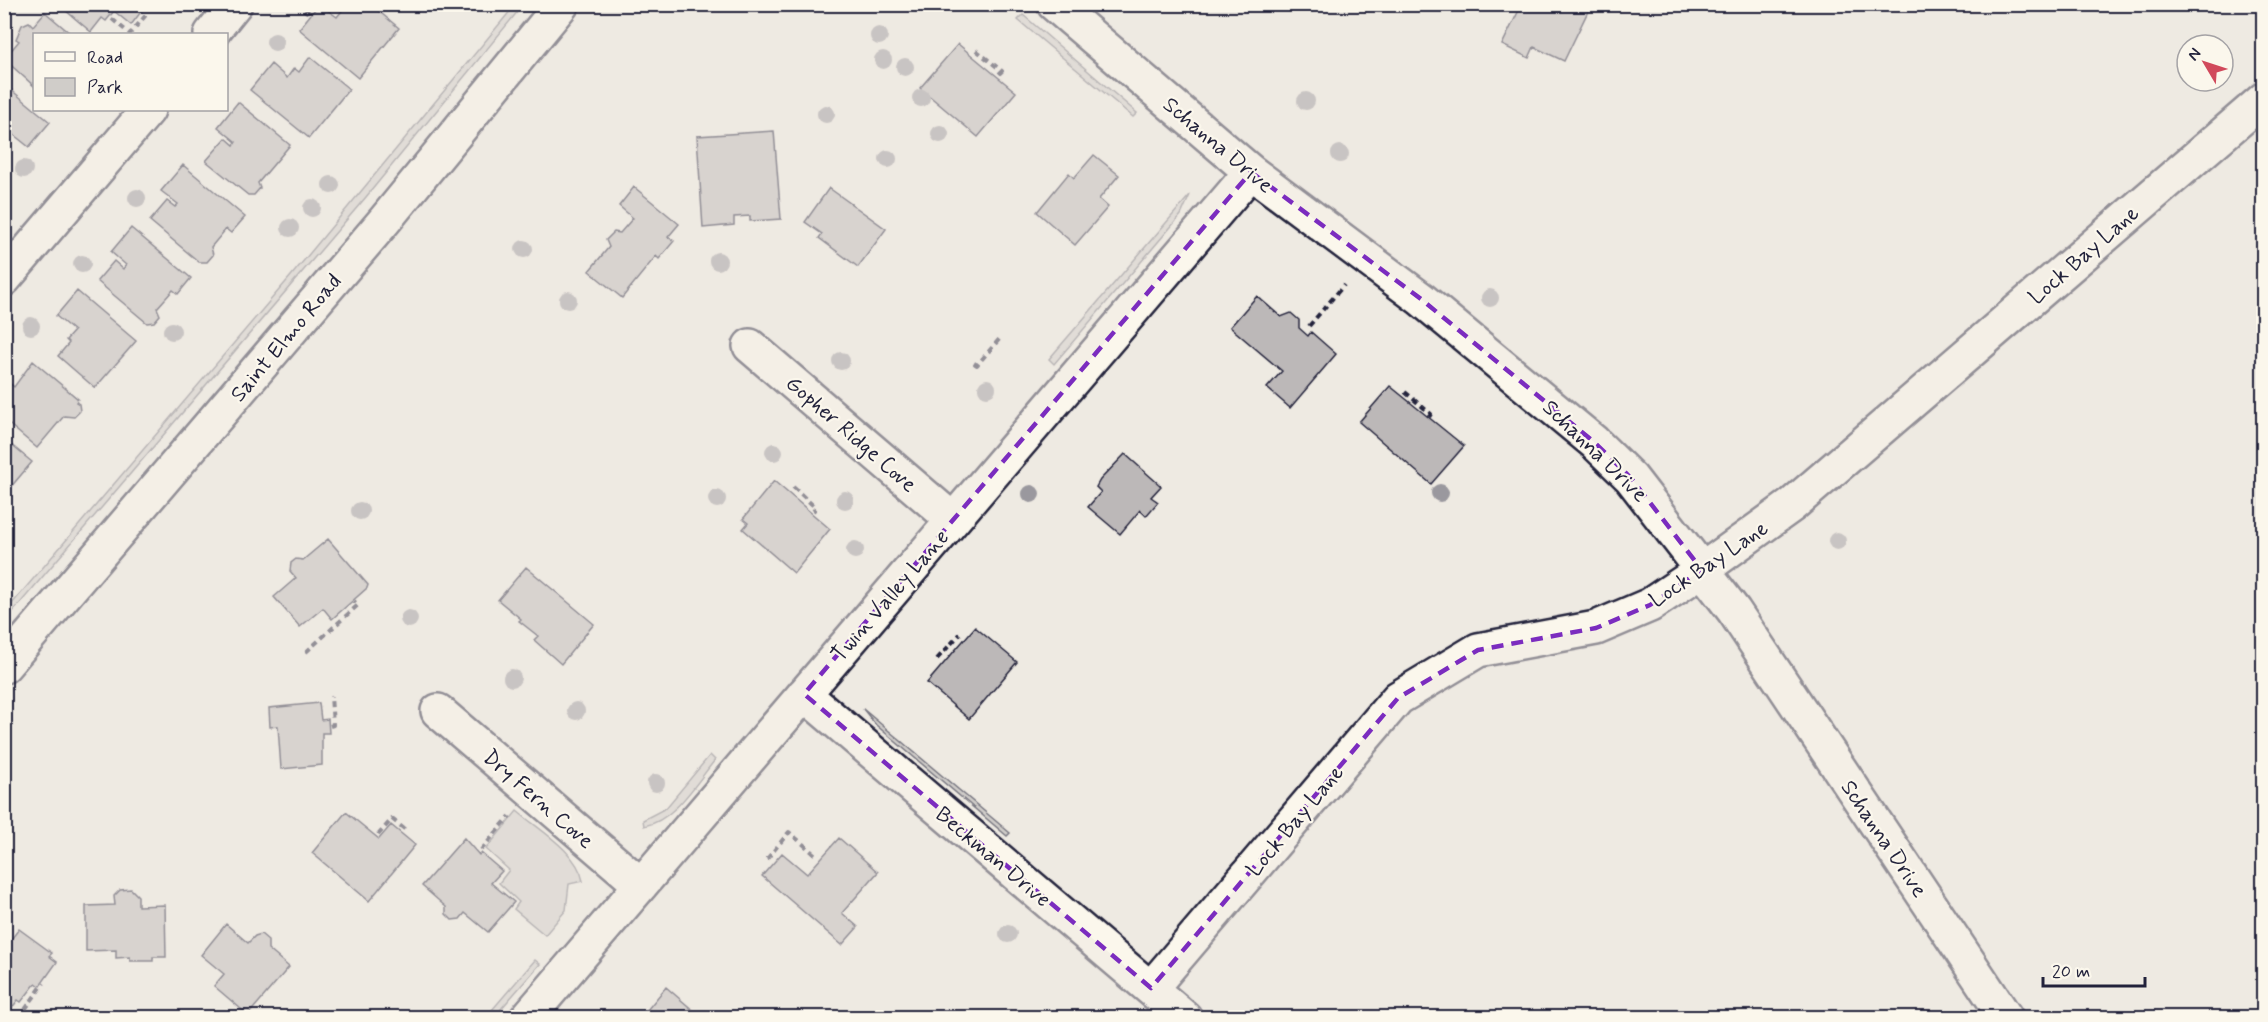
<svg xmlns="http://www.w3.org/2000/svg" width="2268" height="1022" font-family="Mynerve,sans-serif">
	<rect width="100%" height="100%" fill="#eeeae2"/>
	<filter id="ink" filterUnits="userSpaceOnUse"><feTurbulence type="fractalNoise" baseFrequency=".0167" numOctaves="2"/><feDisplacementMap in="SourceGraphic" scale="12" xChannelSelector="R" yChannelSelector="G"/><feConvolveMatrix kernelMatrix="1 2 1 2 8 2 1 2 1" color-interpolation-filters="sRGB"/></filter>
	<g filter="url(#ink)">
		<!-- green -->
		<path fill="#d0cdc9" stroke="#797882" stroke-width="1.5" d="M516,4L523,5L366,197L5,621V612L291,276Z
			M1023,15L1137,113L1133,117L1018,20Z
			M1190,195L1181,215L1054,364L1049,359Z
			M863,709L1010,833L1007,836L876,725Z
			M710,755L715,760C696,783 674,821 644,826L643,820L666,808Z
			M517,811C539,830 577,851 583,881L569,884L566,910L545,935L514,909L519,902L499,883L509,870L486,849Z
			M535,960L540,964L494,1017H486Z"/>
		<!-- building -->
		<path fill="#bcb8b8" stroke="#22223b" stroke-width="1.5" d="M58,4H147L131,25L114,11L106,21L102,18L91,32Z
			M319,4L337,17L345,7L349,10L354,4H370L399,28L358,78L299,29Z
			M1522,4H1584L1590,7L1564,61L1534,47L1529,58L1502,45Z
			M45,12L71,34H34V86L4,59L19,41L16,39L22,25L29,22L33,26Z
			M958,44L1016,92L978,137L920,88Z
			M310,57L349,89L309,138L250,90L271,64L287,78L294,68L299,72Z
			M4,84L50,122L29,147L4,127Z
			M238,102L290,145L258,183L260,188L254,195H248L206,161L226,138L234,145L236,142L218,127Z
			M774,131L781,219L750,221V216L734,217V225L703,228L697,136Z
			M1094,155L1119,175L1099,199L1108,207L1075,245L1037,212L1069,173L1074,178Z
			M183,165L245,217L231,233L226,229L211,247L213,255L207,262H199L150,221L167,201L175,207L178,204L161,191Z
			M634,187L679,224L668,237L674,241L659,259L656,256L622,298L589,271L609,247L606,240L614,232L620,233L633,218L619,206Z
			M829,188L886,229L858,267L819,238L822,234L805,222Z
			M131,228L191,278L178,294L173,290L157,308L160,315L154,322L147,323L97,281L114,261L123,269L126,265L111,252Z
			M77,291L136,341L95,388L58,356L69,343L66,340L74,331L56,316Z
			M1257,296L1281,317L1291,313L1299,320V328L1308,336L1311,332L1336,354L1290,408L1267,388L1282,371L1230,327Z
			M33,361L78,399L76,402L79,404L80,411L74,417L64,416L37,448L4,420V378L14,387Z
			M1390,386L1464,446L1431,484L1359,422Z
			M4,439L32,462L4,495Z
			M1125,454L1161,486L1151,497L1158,502L1146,516L1140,510L1120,534L1088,507L1101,492L1096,487L1100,480Z
			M774,481L830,529L794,573L743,529L748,523L743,519Z
			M328,539L368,585L367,588L332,619L323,608L300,627L274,597L296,578L290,571L291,563L296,559L303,560Z
			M526,567L594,624L561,664L534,640L538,636L519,621L521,619L498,600Z
			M975,627L1017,662L969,719L927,683Z
			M319,703L321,720L328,719L329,733H322V765L281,769L278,726L270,727L269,708Z
			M346,812L379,839L391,825L415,845L369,901L312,853Z
			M464,838L479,855L481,853L502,871L491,883L514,902L488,932L465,913L460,919L452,920L446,914V907L422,886Z
			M839,838L878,872L842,913L858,927L842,945L762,876L782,853L807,874Z
			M131,889L138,896V906L165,905L166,957H153V961H130V957L116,958V950L86,951V906L115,905L114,896L120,890Z
			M226,924L248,943L255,936L261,934L268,940V949L289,967L248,1015L214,986L224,974L201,955Z
			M19,929L52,953L49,956L57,962L40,986L36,983L21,1002L18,1000L4,1018V948Z
			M666,987L702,1018H644L643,1015Z"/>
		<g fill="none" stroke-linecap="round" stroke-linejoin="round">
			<!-- minor casing -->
			<g stroke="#22223b" stroke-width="38">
				<path id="minor" d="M1054,4L1251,172L1421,299L1594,442L1631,478L1734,611L2006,1018
					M211,34L235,4
					M4,279L148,110
					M750,346L953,520
					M4,666L385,220L562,4
					M804,694L1185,1018
					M438,711L641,885
					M1151,988L1398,698L1478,650L1596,628L1650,605L1702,570L1792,505L2264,99
					M527,1018L1251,172"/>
			</g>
			<!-- path -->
			<path stroke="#22223b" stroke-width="4" stroke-dasharray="6 4.5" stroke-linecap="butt" d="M332,4L340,11
				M305,13L312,4
				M112,19L130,34L146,15
				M976,50L1002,71L998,75
				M1309,326L1344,285
				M974,363L977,365L1002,336
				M1405,392L1431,414L1429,417
				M793,487L816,508L813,511
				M306,652L358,605L354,601
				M937,659L960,634
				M330,726L333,725L331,696
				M378,835L392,819L408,832
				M481,850L510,816
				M767,859L789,832L818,857
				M19,1018L44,983"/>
			<!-- minor -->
			<use href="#minor" stroke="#fbf7ec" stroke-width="33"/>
		</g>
		<!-- trees -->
		<g fill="#9a989e">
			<circle cx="879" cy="36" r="9"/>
			<circle cx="275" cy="42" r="9"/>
			<circle cx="883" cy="60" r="9"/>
			<circle cx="905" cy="67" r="9"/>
			<circle cx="921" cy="98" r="9"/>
			<circle cx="1306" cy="101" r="9"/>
			<circle cx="826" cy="114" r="9"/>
			<circle cx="940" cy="134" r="9"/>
			<circle cx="1340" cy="154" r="9"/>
			<circle cx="888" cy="159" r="9"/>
			<circle cx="24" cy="169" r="9"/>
			<circle cx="331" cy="185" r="9"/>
			<circle cx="137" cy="198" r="9"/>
			<circle cx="312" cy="208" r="9"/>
			<circle cx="290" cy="228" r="9"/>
			<circle cx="524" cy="249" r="9"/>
			<circle cx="718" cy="261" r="9"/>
			<circle cx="82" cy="264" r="9"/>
			<circle cx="1490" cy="298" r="9"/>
			<circle cx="568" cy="300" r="9"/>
			<circle cx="31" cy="326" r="9"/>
			<circle cx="172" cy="331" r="9"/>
			<circle cx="841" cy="361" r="9"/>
			<circle cx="987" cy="388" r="9"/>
			<circle cx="774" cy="452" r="9"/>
			<circle cx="1440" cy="493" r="9"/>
			<circle cx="1031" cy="494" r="9"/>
			<circle cx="717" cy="499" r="9"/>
			<circle cx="845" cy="500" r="9"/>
			<circle cx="360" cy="511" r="9"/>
			<circle cx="1837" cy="541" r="9"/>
			<circle cx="855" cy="550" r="9"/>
			<circle cx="409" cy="619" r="9"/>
			<circle cx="512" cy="678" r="9"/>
			<circle cx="576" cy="711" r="9"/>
			<circle cx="656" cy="783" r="9"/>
			<circle cx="1008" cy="934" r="9"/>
		</g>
	</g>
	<!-- marked area -->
	<path d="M0 0H2268V1022H0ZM1251,172L1421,299L1594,442L1631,478L1702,570L1650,605L1596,628L1478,650L1398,698L1151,988L804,694Z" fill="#eeeae2" fill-opacity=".55" fill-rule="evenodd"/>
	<path fill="none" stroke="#7b2cbf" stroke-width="4.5" stroke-dasharray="12 8" stroke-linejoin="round" d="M1251,172L1421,299L1594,442L1631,478L1702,570L1650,605L1596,628L1478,650L1398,698L1151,988L804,694Z"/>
	<g text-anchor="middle" stroke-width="4.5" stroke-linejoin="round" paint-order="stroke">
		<!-- street labels -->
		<g font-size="22" fill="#22223b" stroke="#fbf7ec">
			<text transform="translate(1219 144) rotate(40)" y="8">Schanna Drive</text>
			<text transform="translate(2083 254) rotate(-41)" y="8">Lock Bay Lane</text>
			<text transform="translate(285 337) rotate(-50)" y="8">Saint Elmo Road</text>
			<text transform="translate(852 433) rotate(41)" y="8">Gopher Ridge Cove</text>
			<text transform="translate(1596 450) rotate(44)" y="8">Schanna Drive</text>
			<text transform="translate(1708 563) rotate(-34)" y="8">Lock Bay Lane</text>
			<text transform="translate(889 595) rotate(-49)" y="8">Twin Valley Lane</text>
			<text transform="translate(539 798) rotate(41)" y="8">Dry Fern Cove</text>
			<text transform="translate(1294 820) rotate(-50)" y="8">Lock Bay Lane</text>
			<text transform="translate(1885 838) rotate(56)" y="8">Schanna Drive</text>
			<text transform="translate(994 856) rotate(40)" y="8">Beckman Drive</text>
		</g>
	</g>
	<!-- margin -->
	<rect width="2268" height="1022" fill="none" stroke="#fbf7ec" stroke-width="24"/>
	<rect x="12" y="12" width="2244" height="998" fill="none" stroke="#22223b" stroke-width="2" filter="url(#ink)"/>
	<!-- legend -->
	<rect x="33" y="33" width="195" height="78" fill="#fbf7ec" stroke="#a4a2a5" stroke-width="1.5"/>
	<rect x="45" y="52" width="30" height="9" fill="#fbf7ec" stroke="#a4a2a5" stroke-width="1.5"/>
	<text x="87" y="63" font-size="18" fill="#22223b">Road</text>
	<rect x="45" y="78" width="30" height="18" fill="#d0cdc9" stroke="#a4a2a5" stroke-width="1.5"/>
	<text x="87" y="93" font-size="18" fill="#22223b">Park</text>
	<!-- north arrow -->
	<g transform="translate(2205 63) rotate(309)"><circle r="28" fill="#fbf7ec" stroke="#a4a2a5" stroke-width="1.5"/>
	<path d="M0-4.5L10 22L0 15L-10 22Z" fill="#d1495b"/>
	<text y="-9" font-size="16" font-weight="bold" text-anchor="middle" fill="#22223b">N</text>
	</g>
	<!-- scale -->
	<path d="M2043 977v9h102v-9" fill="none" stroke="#22223b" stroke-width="3"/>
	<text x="2052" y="977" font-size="18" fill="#22223b" stroke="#fbf7ec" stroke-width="4.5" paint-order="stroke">20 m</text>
</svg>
